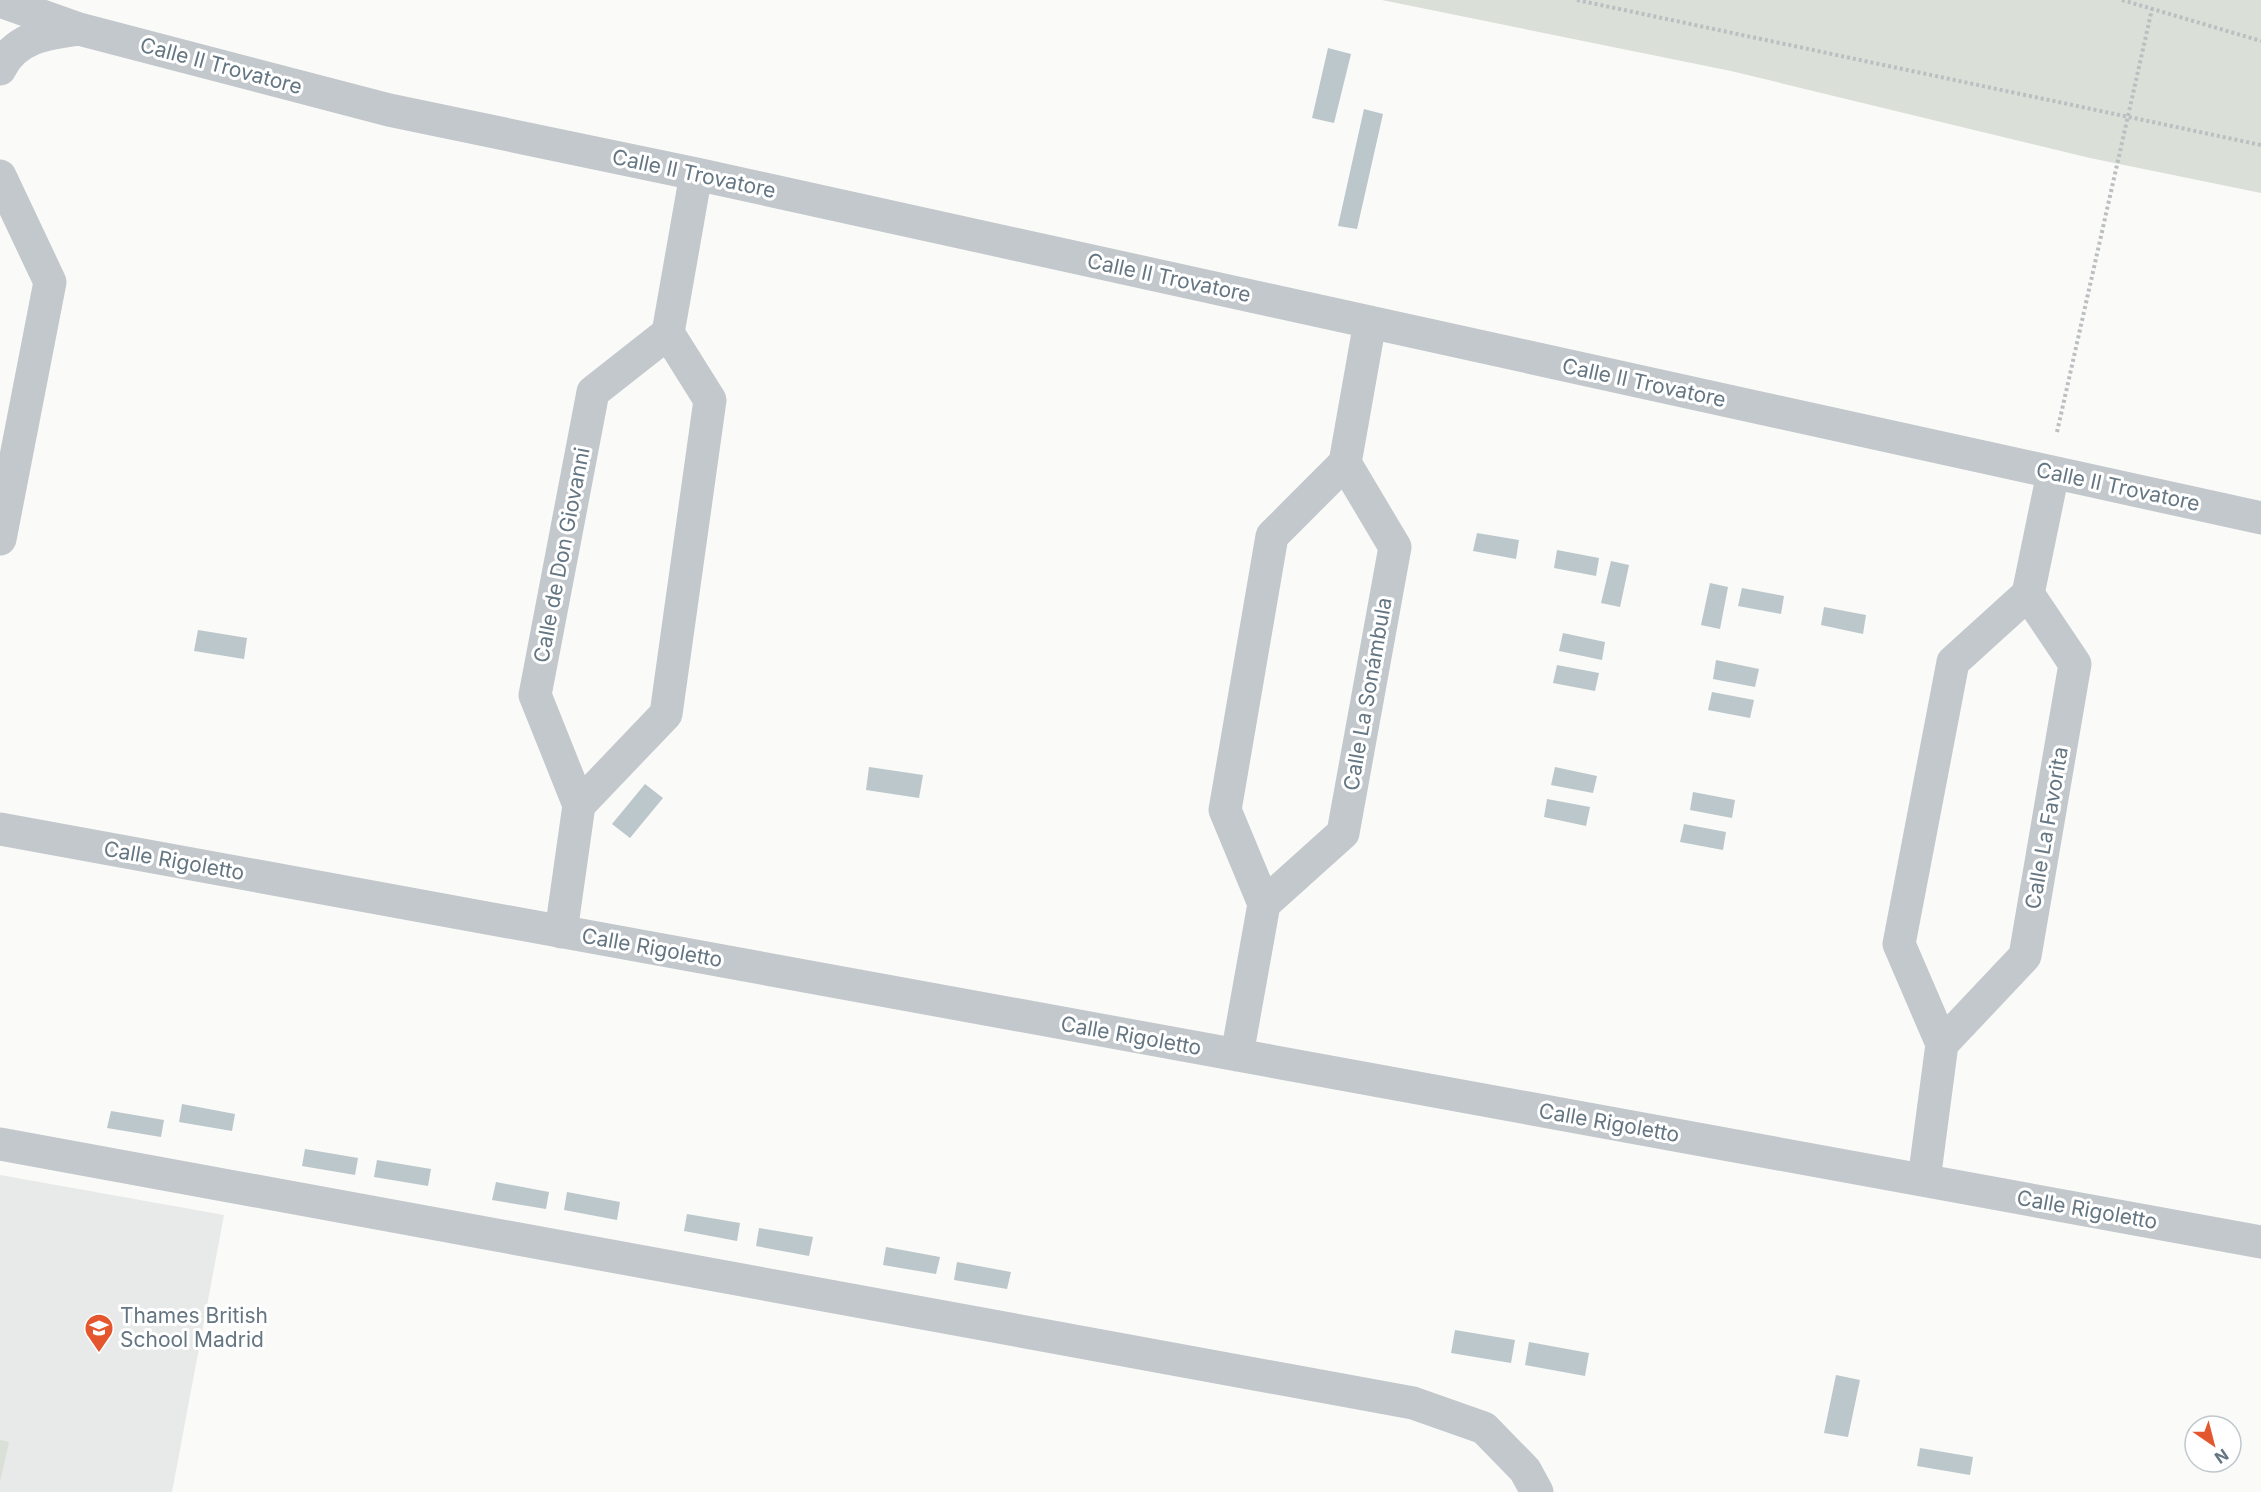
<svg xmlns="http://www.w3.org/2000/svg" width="2261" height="1492" font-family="Inter,sans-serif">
	<rect width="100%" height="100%" fill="#fafaf8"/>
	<!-- built -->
	<path fill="#e8e9e9" d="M0,1175L224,1215L172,1492H0Z"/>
	<!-- green -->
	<path fill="#dadfd7" d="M1382,0H2261V193L2090,158L1731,71Z
		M0,1440L9,1442L0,1482Z"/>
	<!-- water -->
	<path fill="#bbc7cb" d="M1328,48L1351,54L1334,123L1312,118Z
		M1364,109L1383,114L1357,229L1338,226Z
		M1477,533L1519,540L1516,559L1473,551Z
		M1557,550L1599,558L1596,576L1554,568Z
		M1611,561L1629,565L1620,607L1601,603Z
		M1710,583L1728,587L1720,629L1701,625Z
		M1742,588L1784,596L1781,614L1738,606Z
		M1824,607L1866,615L1863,634L1821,625Z
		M198,630L247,638L244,659L194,651Z
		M1563,633L1605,642L1602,660L1559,651Z
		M1716,660L1759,669L1755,687L1713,679Z
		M1557,665L1599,673L1595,691L1553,683Z
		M1712,692L1754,700L1750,718L1708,710Z
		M869,767L923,775L919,798L866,790Z
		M1555,767L1597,776L1593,793L1551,785Z
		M645,784L663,798L630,838L612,824Z
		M1693,792L1735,800L1732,818L1690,810Z
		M1547,799L1590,807L1586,826L1544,817Z
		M1684,824L1726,832L1723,850L1680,842Z
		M182,1104L235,1114L232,1131L179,1122Z
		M111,1111L164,1120L161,1137L107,1128Z
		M305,1149L358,1158L355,1175L302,1166Z
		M377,1160L431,1169L428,1186L374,1177Z
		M496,1182L549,1192L546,1209L492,1200Z
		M567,1192L620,1202L617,1220L564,1210Z
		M687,1214L740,1223L737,1241L684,1231Z
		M759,1228L813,1237L809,1256L756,1246Z
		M886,1247L940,1257L936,1274L883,1265Z
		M957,1262L1011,1272L1007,1289L954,1280Z
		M1455,1330L1515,1340L1511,1363L1451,1353Z
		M1529,1342L1589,1353L1585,1376L1525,1365Z
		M1836,1375L1860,1380L1848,1437L1824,1433Z
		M1920,1448L1973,1457L1970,1475L1917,1466Z"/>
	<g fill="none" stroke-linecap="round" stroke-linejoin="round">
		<!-- path -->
		<path stroke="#bbbfc2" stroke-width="4" stroke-dasharray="3 3" stroke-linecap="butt" d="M1577,0L2261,145
			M2122,0L2261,41
			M2057,432L2152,9"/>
		<!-- minor -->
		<path stroke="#c3c8cc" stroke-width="33" d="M0,1L79,29L389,110L696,174L2261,518
			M0,69C15,37 48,33 79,29
			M0,176L50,282L0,539
			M579,805L666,714L710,400L668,333
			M0,829L2261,1242
			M1264,904L1343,833L1395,547L1345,463
			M561,932L579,805L535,695L593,392L668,333L696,174
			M1942,1044L2025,956L2075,664L2028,594
			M1237,1055L1264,904L1225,810L1272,536L1345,463L1370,322
			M0,1144L1413,1403L1484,1428L1525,1470L1537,1492
			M1924,1180L1942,1044L1899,944L1953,662L2028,594L2053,473"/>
	</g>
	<!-- icons -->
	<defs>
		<g id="school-pin" transform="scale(1.5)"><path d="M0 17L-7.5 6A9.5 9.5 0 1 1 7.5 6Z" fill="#e4572e" stroke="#fff"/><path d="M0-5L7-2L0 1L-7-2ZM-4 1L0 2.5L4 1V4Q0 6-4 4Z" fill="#fff"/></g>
	</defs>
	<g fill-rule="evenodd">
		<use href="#school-pin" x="99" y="1328"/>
	</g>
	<g text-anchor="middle" stroke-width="6" stroke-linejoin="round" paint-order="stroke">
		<!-- street labels -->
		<g font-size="21" fill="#657683" stroke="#fff">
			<text transform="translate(221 66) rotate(15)" y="7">Calle Il Trovatore</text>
			<text transform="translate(694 174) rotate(12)" y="7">Calle Il Trovatore</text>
			<text transform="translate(1169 278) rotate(12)" y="7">Calle Il Trovatore</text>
			<text transform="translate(1644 383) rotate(12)" y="7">Calle Il Trovatore</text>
			<text transform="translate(2118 487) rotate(12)" y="7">Calle Il Trovatore</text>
			<text transform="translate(562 555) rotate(-79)" y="7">Calle de Don Giovanni</text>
			<text transform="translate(1368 694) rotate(-80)" y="7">Calle La Sonámbula</text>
			<text transform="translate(2047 828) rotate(-80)" y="7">Calle La Favorita</text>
			<text transform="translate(174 861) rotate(10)" y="7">Calle Rigoletto</text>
			<text transform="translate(652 948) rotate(10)" y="7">Calle Rigoletto</text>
			<text transform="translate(1131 1036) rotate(10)" y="7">Calle Rigoletto</text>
			<text transform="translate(1609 1123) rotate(10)" y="7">Calle Rigoletto</text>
			<text transform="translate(2087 1210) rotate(10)" y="7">Calle Rigoletto</text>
		</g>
		<!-- poi labels -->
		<g font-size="21" fill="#657683" stroke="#fff" text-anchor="start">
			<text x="120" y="1323">Thames British<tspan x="120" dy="24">School Madrid</tspan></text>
		</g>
	</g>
	<!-- north arrow -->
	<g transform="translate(2213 1444) rotate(145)"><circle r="28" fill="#ffffff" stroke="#c1c8cd" stroke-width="1.5"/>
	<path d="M0-4.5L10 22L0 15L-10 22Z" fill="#e4572e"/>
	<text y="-9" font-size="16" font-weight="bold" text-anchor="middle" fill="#657683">N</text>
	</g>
</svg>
